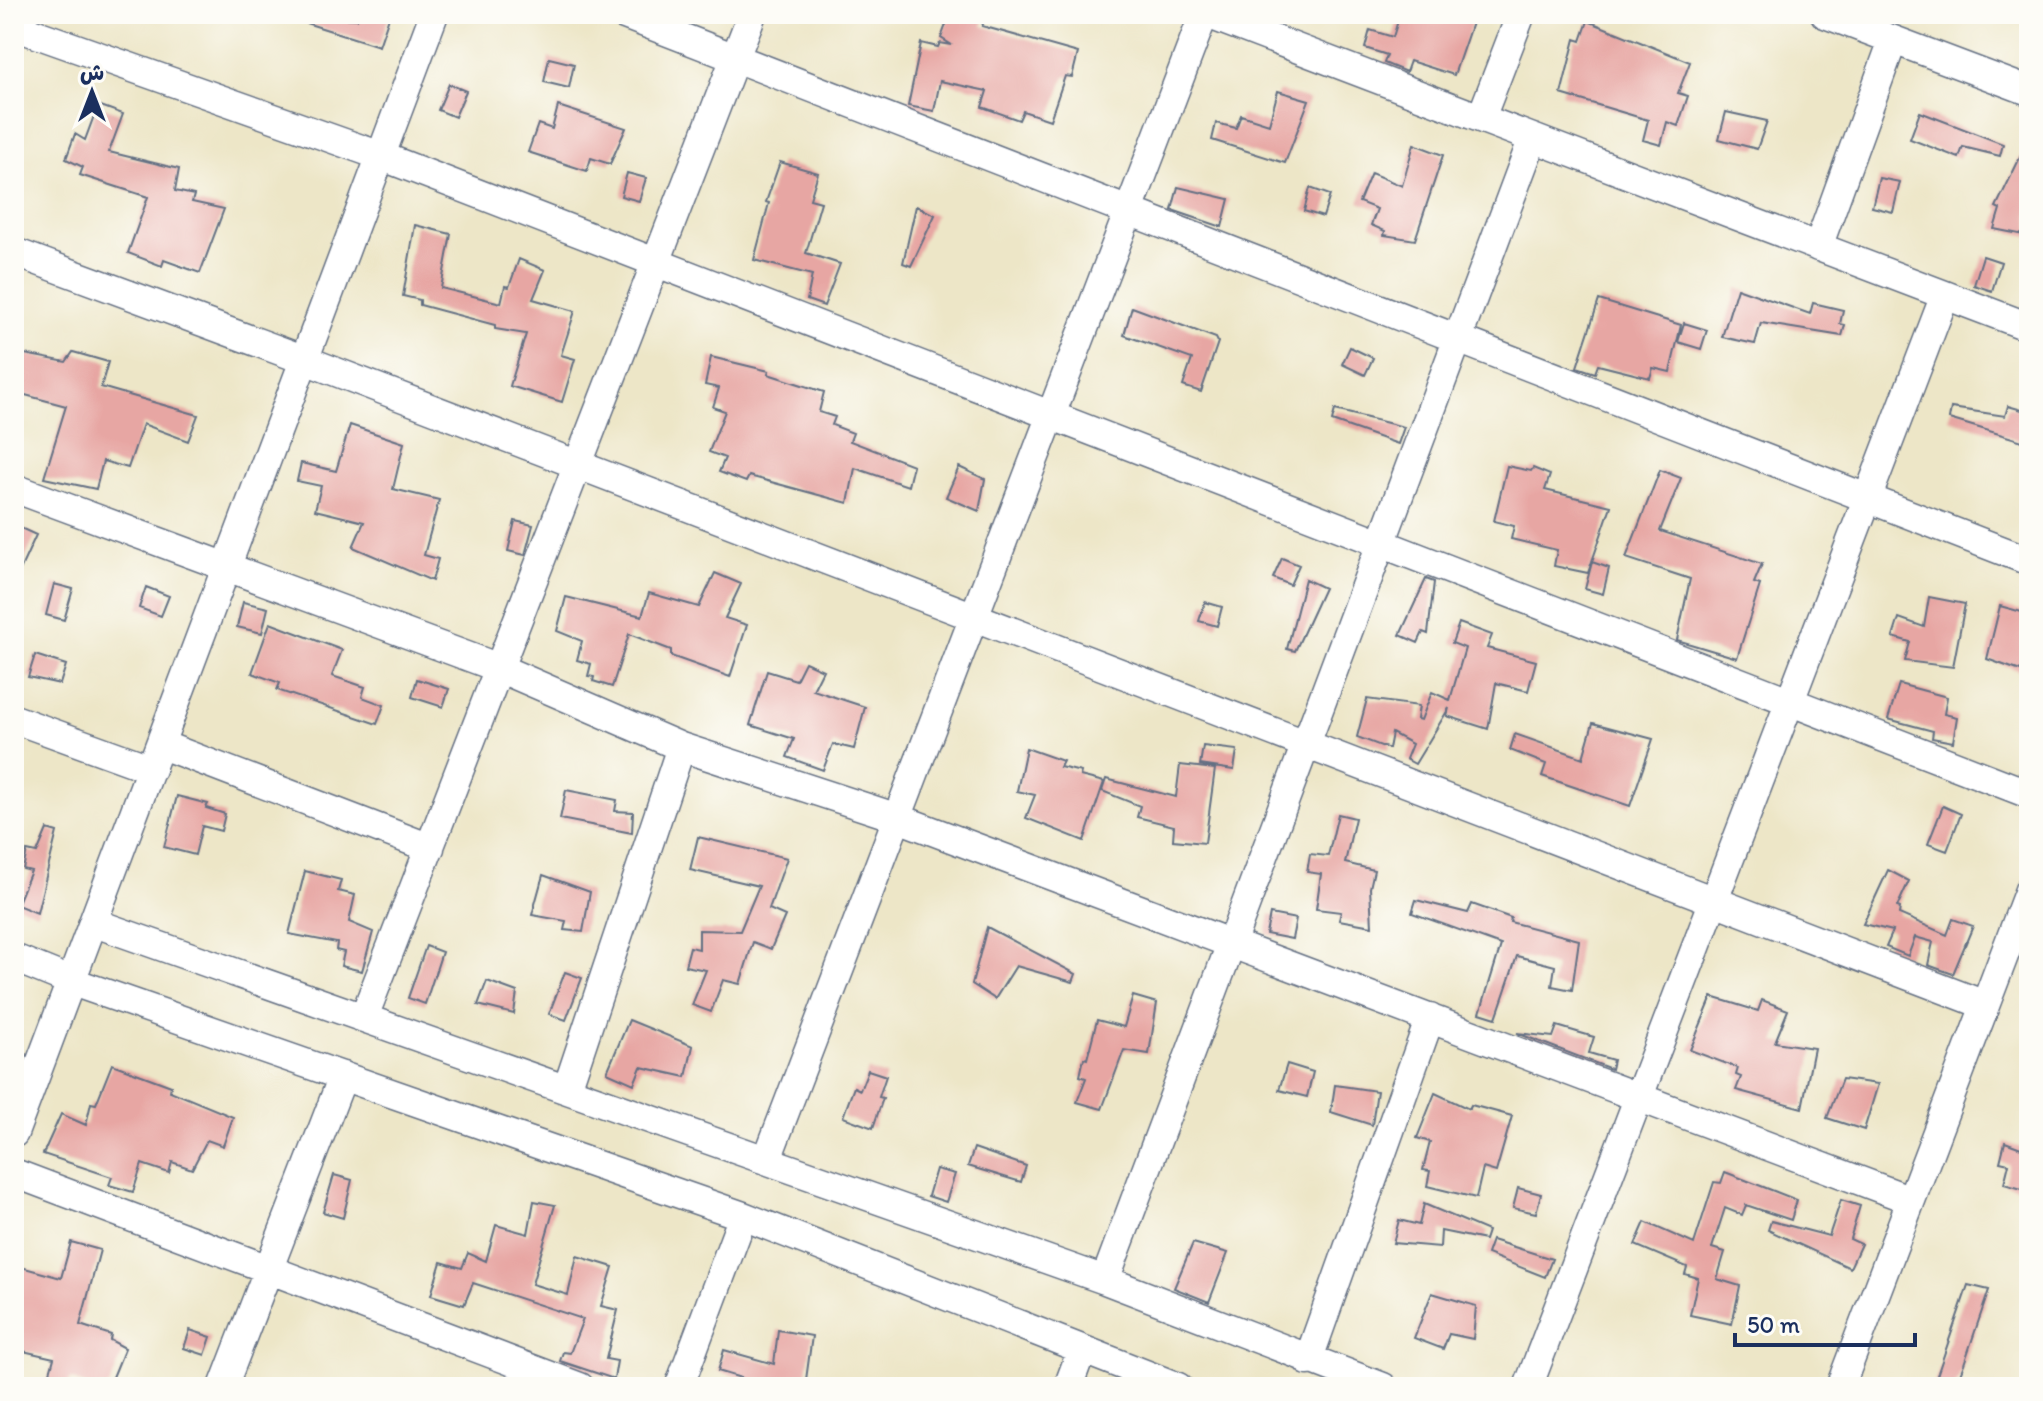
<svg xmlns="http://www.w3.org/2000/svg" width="2043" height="1401" font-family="Itim,'Playpen Sans Arabic',sans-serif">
	<rect width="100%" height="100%" fill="#fdfcf7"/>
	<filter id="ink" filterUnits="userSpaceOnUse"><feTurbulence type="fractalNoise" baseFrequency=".0125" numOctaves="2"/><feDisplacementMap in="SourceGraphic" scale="16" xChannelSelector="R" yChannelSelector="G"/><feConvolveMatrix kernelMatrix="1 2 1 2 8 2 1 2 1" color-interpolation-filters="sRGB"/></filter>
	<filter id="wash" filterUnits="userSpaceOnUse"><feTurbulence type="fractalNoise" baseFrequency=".006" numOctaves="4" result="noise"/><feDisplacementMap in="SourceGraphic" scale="32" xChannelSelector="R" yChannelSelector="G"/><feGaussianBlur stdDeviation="1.8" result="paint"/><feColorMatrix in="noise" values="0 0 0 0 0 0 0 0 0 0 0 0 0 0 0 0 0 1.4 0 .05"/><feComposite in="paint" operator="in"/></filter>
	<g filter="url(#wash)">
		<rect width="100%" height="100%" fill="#ede6c7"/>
		<g id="blocks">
			<!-- building -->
			<path fill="#e7a6a3" d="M359,14H390L379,46L306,23L307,16L357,19Z
				M950,14H987L982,26L1078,53L1072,77L1065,76L1050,120L1023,111L1019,120L982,107L987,91L940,81L934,111L908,106L921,43L938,47L940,43L952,45L941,38Z
				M1400,14H1475L1454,75L1410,61L1406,72L1384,63L1387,55L1365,48L1370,30L1393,37Z
				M1588,21L1690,62L1678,93L1688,96L1678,126L1667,122L1661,145L1643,140L1648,120L1561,94L1575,39L1581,41Z
				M549,58L574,64L569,88L544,82Z
				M449,84L466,91L455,117L438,110Z
				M1278,91L1309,100L1285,163L1212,140L1216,123L1236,128L1241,115L1269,124Z
				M98,105L123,114L109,152L179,169L175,191L194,195L192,202L224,209L200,273L164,260L162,266L128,253L148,197L80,175L83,167L66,159L75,134L85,140Z
				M558,106L626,128L610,164L591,158L587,171L528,152L538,124L552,129Z
				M1726,112L1767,121L1757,149L1719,139Z
				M1920,112L2003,144L2000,156L1963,147L1959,158L1910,139Z
				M2029,139V236L1994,229L2000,209L1996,207Z
				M1414,144L1443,155L1415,240L1384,235L1385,231L1371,225L1377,209L1359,202L1371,173L1402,186Z
				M780,162L818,173L810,199L821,202L806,253L840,264L824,306L807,300L812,275L754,260L769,203L766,202Z
				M627,173L646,178L639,201L621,196Z
				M1879,178L1900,182L1893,212L1872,207Z
				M1178,187L1229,199L1222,227L1172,210Z
				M1310,188L1330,195L1323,217L1304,211Z
				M916,206L935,215L911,266L903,263Z
				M415,225L451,234L441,288L501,303L505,286L509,287L519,259L545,270L533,299L575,311L561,355L575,359L562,402L510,386L526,334L495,329V325L420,305V300L403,296Z
				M1983,256L2001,262L1992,291L1974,285Z
				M1737,288L1810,314L1813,303L1843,310L1840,324L1845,325L1842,336L1761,323L1755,344L1722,337Z
				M1599,300L1681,325L1670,372L1653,368L1650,378L1598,365L1595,373L1577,367Z
				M1132,307L1216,338L1218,342L1201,392L1183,386L1192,359L1124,335Z
				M1684,323L1707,330L1701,349L1678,342Z
				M1350,347L1373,358L1365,375L1342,364Z
				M14,352L66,362L73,352L108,362L101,387L198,415L188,441L143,424L128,468L103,461L96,489L44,478L66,406L14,392Z
				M711,357L769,371L768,374L824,392L819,412L835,417L832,425L853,433L850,441L913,465L908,486L855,468L848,503L749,476L746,482L719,472L725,458L709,452L725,411L713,407L719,388L705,385Z
				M2008,406L2029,412V443L1949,419L1951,408L2005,416Z
				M1335,410L1404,427L1398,444L1332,421Z
				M350,425L404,443L393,489L439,500L424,555L438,559L432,581L353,547L364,522L315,510L321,486L297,481L301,463L336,471Z
				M1507,466L1531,471L1533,468L1550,475L1545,490L1611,506L1588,573L1554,566L1557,550L1511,539L1514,526L1494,521Z
				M959,467L985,479L979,511L946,497Z
				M1660,470L1681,478L1660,531L1762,564L1754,583L1760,585L1737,658L1677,640L1690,579L1626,558Z
				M515,521L533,525L525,555L508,551Z
				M14,525L36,535L14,583Z
				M1282,558L1299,565L1290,585L1273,578Z
				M1592,562L1609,568L1603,594L1585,589Z
				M715,573L741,584L725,618L747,625L730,677L671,656V650L629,634L612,687L593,681L594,677L588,676L591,664L577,660L582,641L557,631L566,597L642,616L649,593L699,607Z
				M1305,579L1324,588L1295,651L1287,649Z
				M1426,579L1434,582L1428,634L1423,632L1418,643L1400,635Z
				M54,584L73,589L64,620L46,615Z
				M146,587L169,596L161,616L139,608Z
				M1929,597L1965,604L1953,667L1905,661L1910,642L1893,637L1899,618L1924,627Z
				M243,602L268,608L262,633L237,627Z
				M1205,602L1222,607L1217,626L1199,621Z
				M2000,606L2029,614V674L1987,659Z
				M270,623L342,650L332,676L365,687L362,697L384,705L377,724L277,690L280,683L252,673Z
				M1459,623L1492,635L1487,648L1536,661L1528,691L1496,683L1488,729L1447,716L1449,708L1415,764L1406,759L1412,744L1392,733L1389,749L1357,737L1367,699L1419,706L1417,719L1421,720L1432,692L1450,700L1465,648L1452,643Z
				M35,655L66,665L60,684L28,677Z
				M805,662L823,670L813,690L865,707L854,749L833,744L823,770L787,757L794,739L750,725L767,671L796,680Z
				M417,679L449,689L443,707L412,697Z
				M1899,684L1947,697L1944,714L1957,717L1953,742L1932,738L1933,731L1888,719Z
				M1593,723L1653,739L1630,806L1542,776L1546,764L1510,750L1515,734L1583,758Z
				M1203,746L1237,750L1234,770L1200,765Z
				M1026,748L1063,761L1060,767L1081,772L1080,776L1104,782L1084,841L1026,818L1035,795L1017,791Z
				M1180,765L1215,769L1205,843L1173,840L1174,826L1137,817L1140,806L1102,791L1106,779L1176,797Z
				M566,790L617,800L615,811L633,812L632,833L560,819Z
				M177,796L208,804L206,808L225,814L221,831L202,826L195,855L164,847Z
				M1943,806L1961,814L1947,851L1928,844Z
				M1338,814L1355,818L1345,863L1374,870L1370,888L1372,926L1339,920L1341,912L1316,909L1321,874L1307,872L1310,854L1328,856Z
				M47,829L57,832L37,913L17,905L31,871L23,869L27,851L37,853Z
				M698,837L787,858L769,909L785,916L771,949L753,942L740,984L723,980L711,1012L692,1005L706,970L685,966L690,947L699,949V930L740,931L759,886L690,870Z
				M1888,870L1909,881L1897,907L1900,908L1899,914L1947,935L1953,919L1973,926L1953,974L1928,965L1933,942L1915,937L1908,956L1886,947L1893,931L1863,924Z
				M305,871L341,880L338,891L355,895L349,922L373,932L362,971L341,966L344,952L336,950L337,943L289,934Z
				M543,875L590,892L583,932L564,930L566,921L532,915Z
				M1416,900L1468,913L1472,904L1511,918L1510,922L1579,940L1572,990L1552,986L1555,966L1517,956L1496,1018L1480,1013L1501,945L1412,913Z
				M1270,914L1296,919L1292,939L1266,934Z
				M987,927L1076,974L1073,982L1016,966L995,999L972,984Z
				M426,946L442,952L425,1004L408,998Z
				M565,972L582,978L566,1020L549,1014Z
				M487,981L517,992L514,1014L478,1005Z
				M1133,996L1157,1003L1149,1054L1124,1050L1102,1109L1077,1102L1086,1078L1080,1076L1084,1058L1087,1059L1097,1020L1124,1027Z
				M1712,997L1758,1011L1762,1000L1788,1010L1775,1042L1814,1048L1802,1108L1736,1090L1741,1077L1736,1075L1738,1068L1690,1050Z
				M629,1020L693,1046L686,1077L641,1067L634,1084L607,1072Z
				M1557,1026L1594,1037L1589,1053L1613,1060L1611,1069L1517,1033L1553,1037Z
				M112,1064L171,1086L170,1091L233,1117L223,1146L207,1140L192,1169L172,1162L169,1173L142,1164L133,1192L109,1185L112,1177L43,1154L61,1114L86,1125L91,1103L96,1104Z
				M1287,1064L1313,1072L1307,1097L1279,1090Z
				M868,1070L886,1076L879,1097L883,1098L873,1128L843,1117L854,1087L860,1090Z
				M1842,1079L1878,1084L1864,1130L1827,1118Z
				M1335,1085L1377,1091L1372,1125L1331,1112Z
				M1435,1093L1469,1109L1471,1105L1512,1116L1496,1172L1483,1168L1476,1198L1427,1186L1430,1171L1423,1170L1430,1142L1417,1138Z
				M2005,1142L2029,1151V1191L2004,1184L2009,1164L2000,1162Z
				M974,1148L1026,1166L1021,1182L968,1166Z
				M936,1169L955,1174L946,1202L928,1196Z
				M1725,1172L1797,1200L1791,1220L1746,1205L1742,1215L1725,1208L1712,1248L1725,1252L1717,1279L1740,1286L1732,1324L1690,1315L1698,1278L1685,1274L1687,1267L1635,1245L1645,1222L1694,1244L1714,1182L1721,1183Z
				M334,1175L352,1180L343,1218L323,1212Z
				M1518,1188L1541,1194L1536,1213L1513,1208Z
				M1841,1200L1860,1206L1850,1239L1861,1244L1850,1268L1768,1230L1771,1221L1829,1236Z
				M534,1201L555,1205L532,1284L568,1295L577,1256L613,1267L601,1306L618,1310L606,1359L617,1361L614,1379L560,1361L563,1352L570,1353L583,1319L473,1283L464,1305L431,1295L441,1262L462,1268L468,1253L486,1261L496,1225L528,1234Z
				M1424,1204L1488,1231L1485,1240L1441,1231L1440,1247L1393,1243L1399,1220L1419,1225Z
				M1492,1240L1552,1259L1545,1277L1487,1254Z
				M71,1242L100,1250L80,1325L111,1335L110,1340L125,1348L109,1387H91L70,1379L68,1387H46L54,1358L14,1349V1265L61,1278Z
				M1193,1243L1228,1253L1209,1302L1174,1288Z
				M1968,1285L1989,1290L1964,1364L1955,1387H1933Z
				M1432,1293L1476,1306L1473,1339L1449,1334L1443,1349L1414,1338Z
				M190,1330L211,1337L205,1355L184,1348Z
				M778,1330L812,1336L805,1387L755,1379L754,1382L718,1371L724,1350L774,1364Z"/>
		</g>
	</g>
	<g filter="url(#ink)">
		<use href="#blocks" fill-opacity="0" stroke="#646f83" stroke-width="2"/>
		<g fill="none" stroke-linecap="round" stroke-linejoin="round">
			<!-- street casing -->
			<g stroke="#646f83" stroke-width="31">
				<path id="street" d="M622,14L2029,561
					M1207,14L2029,327
					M1825,14L2029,91
					M14,26L381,156L2029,794
					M1481,118L1521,14
					M1818,247L1893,40
					M14,252L305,360L1985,1005
					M14,488L499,668L681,747L898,818L1911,1200
					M14,719L152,769
					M162,745L430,848
					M95,923L1105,1280L1383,1387
					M14,958L73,982L743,1216L1178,1387
					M364,1017L752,14
					M567,1089L681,747
					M14,1133L434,14
					M767,1159L1204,14
					M14,1173L580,1387
					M1105,1280L1533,138
					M1308,1361L1430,1018
					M223,1387L343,1076
					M679,1387L743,1216
					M1068,1387L1081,1352
					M1528,1387L1945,295
					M1840,1387L2029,890"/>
			</g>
			<!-- street -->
			<use href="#street" stroke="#fff" stroke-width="28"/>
		</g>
	</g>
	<!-- margin -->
	<rect width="2043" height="1401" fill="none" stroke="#fdfcf7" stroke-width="48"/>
	<!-- north arrow -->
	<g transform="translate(92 92)" stroke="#fdfcf7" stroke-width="6" paint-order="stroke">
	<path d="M0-6L14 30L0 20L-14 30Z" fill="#1b2f5e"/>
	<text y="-12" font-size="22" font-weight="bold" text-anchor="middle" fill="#1b2f5e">ش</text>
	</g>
	<!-- scale -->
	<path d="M1735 1333v12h180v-12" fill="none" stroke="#1b2f5e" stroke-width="4"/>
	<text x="1747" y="1333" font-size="24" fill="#1b2f5e" stroke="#fdfcf7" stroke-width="6" paint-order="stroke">50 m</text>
</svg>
